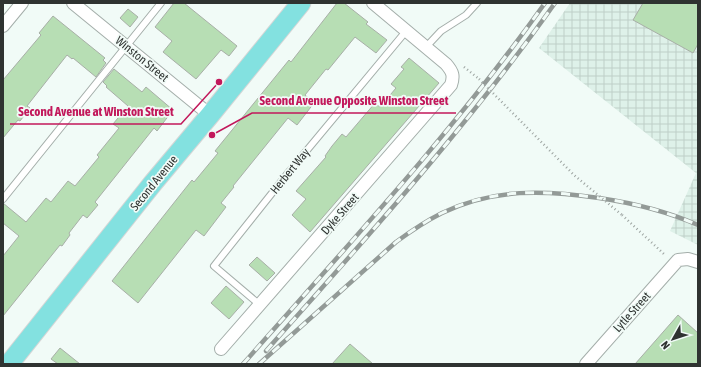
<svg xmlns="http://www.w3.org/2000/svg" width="701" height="367" font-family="'Asap Condensed',sans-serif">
	<defs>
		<pattern id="industrial-grid" width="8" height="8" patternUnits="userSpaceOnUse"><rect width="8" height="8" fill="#def1e9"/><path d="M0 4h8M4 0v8" fill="none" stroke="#bfcfc8"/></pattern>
	</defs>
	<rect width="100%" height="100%" fill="#f1fbf7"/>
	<!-- industrial -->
	<path fill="url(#industrial-grid)" d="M570,3H698V245L670,231L696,173L539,48Z"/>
	<!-- building -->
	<path fill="#b7deb4" stroke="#a8afa7" d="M174,3H184L237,46L229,56L221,50L196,79L163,52L172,41L155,27Z
		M337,3H344L368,22L366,24L387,40L376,53L355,37L328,70L326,69L305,95L314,103L297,125L288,118L233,186L234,187L221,203L226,207L204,236L196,230L138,303L112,281L192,180L194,182L218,153L215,151L289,60L291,62Z
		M643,3H698V44L693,53L633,20Z
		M128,9L138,17L130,27L120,18Z
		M53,16L105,58L103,60L106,63L96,77L73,58L72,59L67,55L27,106L30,108L20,121L18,120L3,138V80L41,35L39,33Z
		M409,58L439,83L310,232L292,215L306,199L296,191L326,157L325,156L332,146L342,134L346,137L375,103L380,107L396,88L391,84L404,69L401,67Z
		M114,69L142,92L146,87L173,110L157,131L154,128L95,202L98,205L87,218L83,215L69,233L70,235L62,246L60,245L3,316V256L19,236L3,223V203L26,222L46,198L51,202L68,181L75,186L99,157L97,155L119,128L113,124L128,106L106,87L107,86L103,82Z
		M257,257L275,273L267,281L249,265Z
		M226,286L244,302L229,319L211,303Z
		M678,315L698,333V364H635Z
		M350,344L373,364H332Z
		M60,348L80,364H58L51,359Z"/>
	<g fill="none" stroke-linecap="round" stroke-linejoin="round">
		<!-- lane casing -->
		<g stroke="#a4aeaa" stroke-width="8">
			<path id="lane" d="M426,47L441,31L466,15L477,3
				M3,199L161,3
				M260,305L214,266L288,173L407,30"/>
		</g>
		<!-- street casing -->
		<g stroke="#a4aeaa" stroke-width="14">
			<path id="street" d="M73,3L210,115
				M3,26L22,3
				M221,349L451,85C454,76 453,72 446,64L373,3
				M586,364L678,260L688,259L698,262"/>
		</g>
		<!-- primary casing -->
		<g stroke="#d5d6d6" stroke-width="21">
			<path id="primary" d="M9,364L153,183L210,115L301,3"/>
		</g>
		<!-- path -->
		<path stroke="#9da4a1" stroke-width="2.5" stroke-dasharray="1 3" stroke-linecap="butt" d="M464,67L479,79
			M622,215L665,255"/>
		<!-- lane -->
		<use href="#lane" stroke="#fff" stroke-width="6"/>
		<!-- street -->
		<use href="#street" stroke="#fff" stroke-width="12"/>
		<!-- primary -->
		<use href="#primary" stroke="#83e1e0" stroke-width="19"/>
		<!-- rail casing -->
		<g stroke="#939a97" stroke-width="4.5">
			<path id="rail" d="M266,351C366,238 468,126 555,3
				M243,364C346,247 454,131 545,3
				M259,364L396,242C411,231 426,221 442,213C493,188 545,190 599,198C633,203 666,211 698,225"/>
		</g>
		<!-- rail -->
		<use href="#rail" stroke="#f1fbf7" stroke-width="3" stroke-dasharray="9" stroke-linecap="butt"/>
		<!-- path-bridge -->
		<path stroke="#9da4a1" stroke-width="2.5" stroke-dasharray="1 3" stroke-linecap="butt" d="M479,79L574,175L622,215"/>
	</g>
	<g text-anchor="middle" stroke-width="3.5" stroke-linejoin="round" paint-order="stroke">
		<!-- street labels -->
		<g font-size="12" fill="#2f3331" stroke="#f1fbf7">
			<text transform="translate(142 59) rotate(39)" y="4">Winston Street</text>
			<text transform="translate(290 171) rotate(-51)" y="4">Herbert Way</text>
			<text transform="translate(154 183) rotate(-51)" y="4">Second Avenue</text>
			<text transform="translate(340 214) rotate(-49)" y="4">Dyke Street</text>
			<text transform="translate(632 312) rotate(-48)" y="4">Lytle Street</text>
		</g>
	</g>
	<!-- callouts -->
	<path fill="none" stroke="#c2185b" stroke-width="1.5" d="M212 135L252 113H456M219 82L181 124H10"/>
	<g fill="#c2185b" stroke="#f1fbf7" stroke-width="1.5">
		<circle cx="212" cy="135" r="4"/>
		<circle cx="219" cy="82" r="4"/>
	</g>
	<g font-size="13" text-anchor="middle" font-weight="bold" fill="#c2185b" stroke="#f1fbf7" stroke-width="3.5" stroke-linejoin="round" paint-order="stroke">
		<text x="354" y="105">Second Avenue Opposite Winston Street</text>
		<text x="96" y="116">Second Avenue at Winston Street</text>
	</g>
	<!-- border -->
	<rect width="701" height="367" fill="none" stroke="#2f3331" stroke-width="8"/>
	<!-- north arrow -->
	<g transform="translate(673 339) rotate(231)" stroke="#f1fbf7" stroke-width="3" paint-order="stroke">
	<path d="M0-3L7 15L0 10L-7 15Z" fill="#2f3331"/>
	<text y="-6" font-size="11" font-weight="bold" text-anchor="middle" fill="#2f3331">N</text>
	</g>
</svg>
